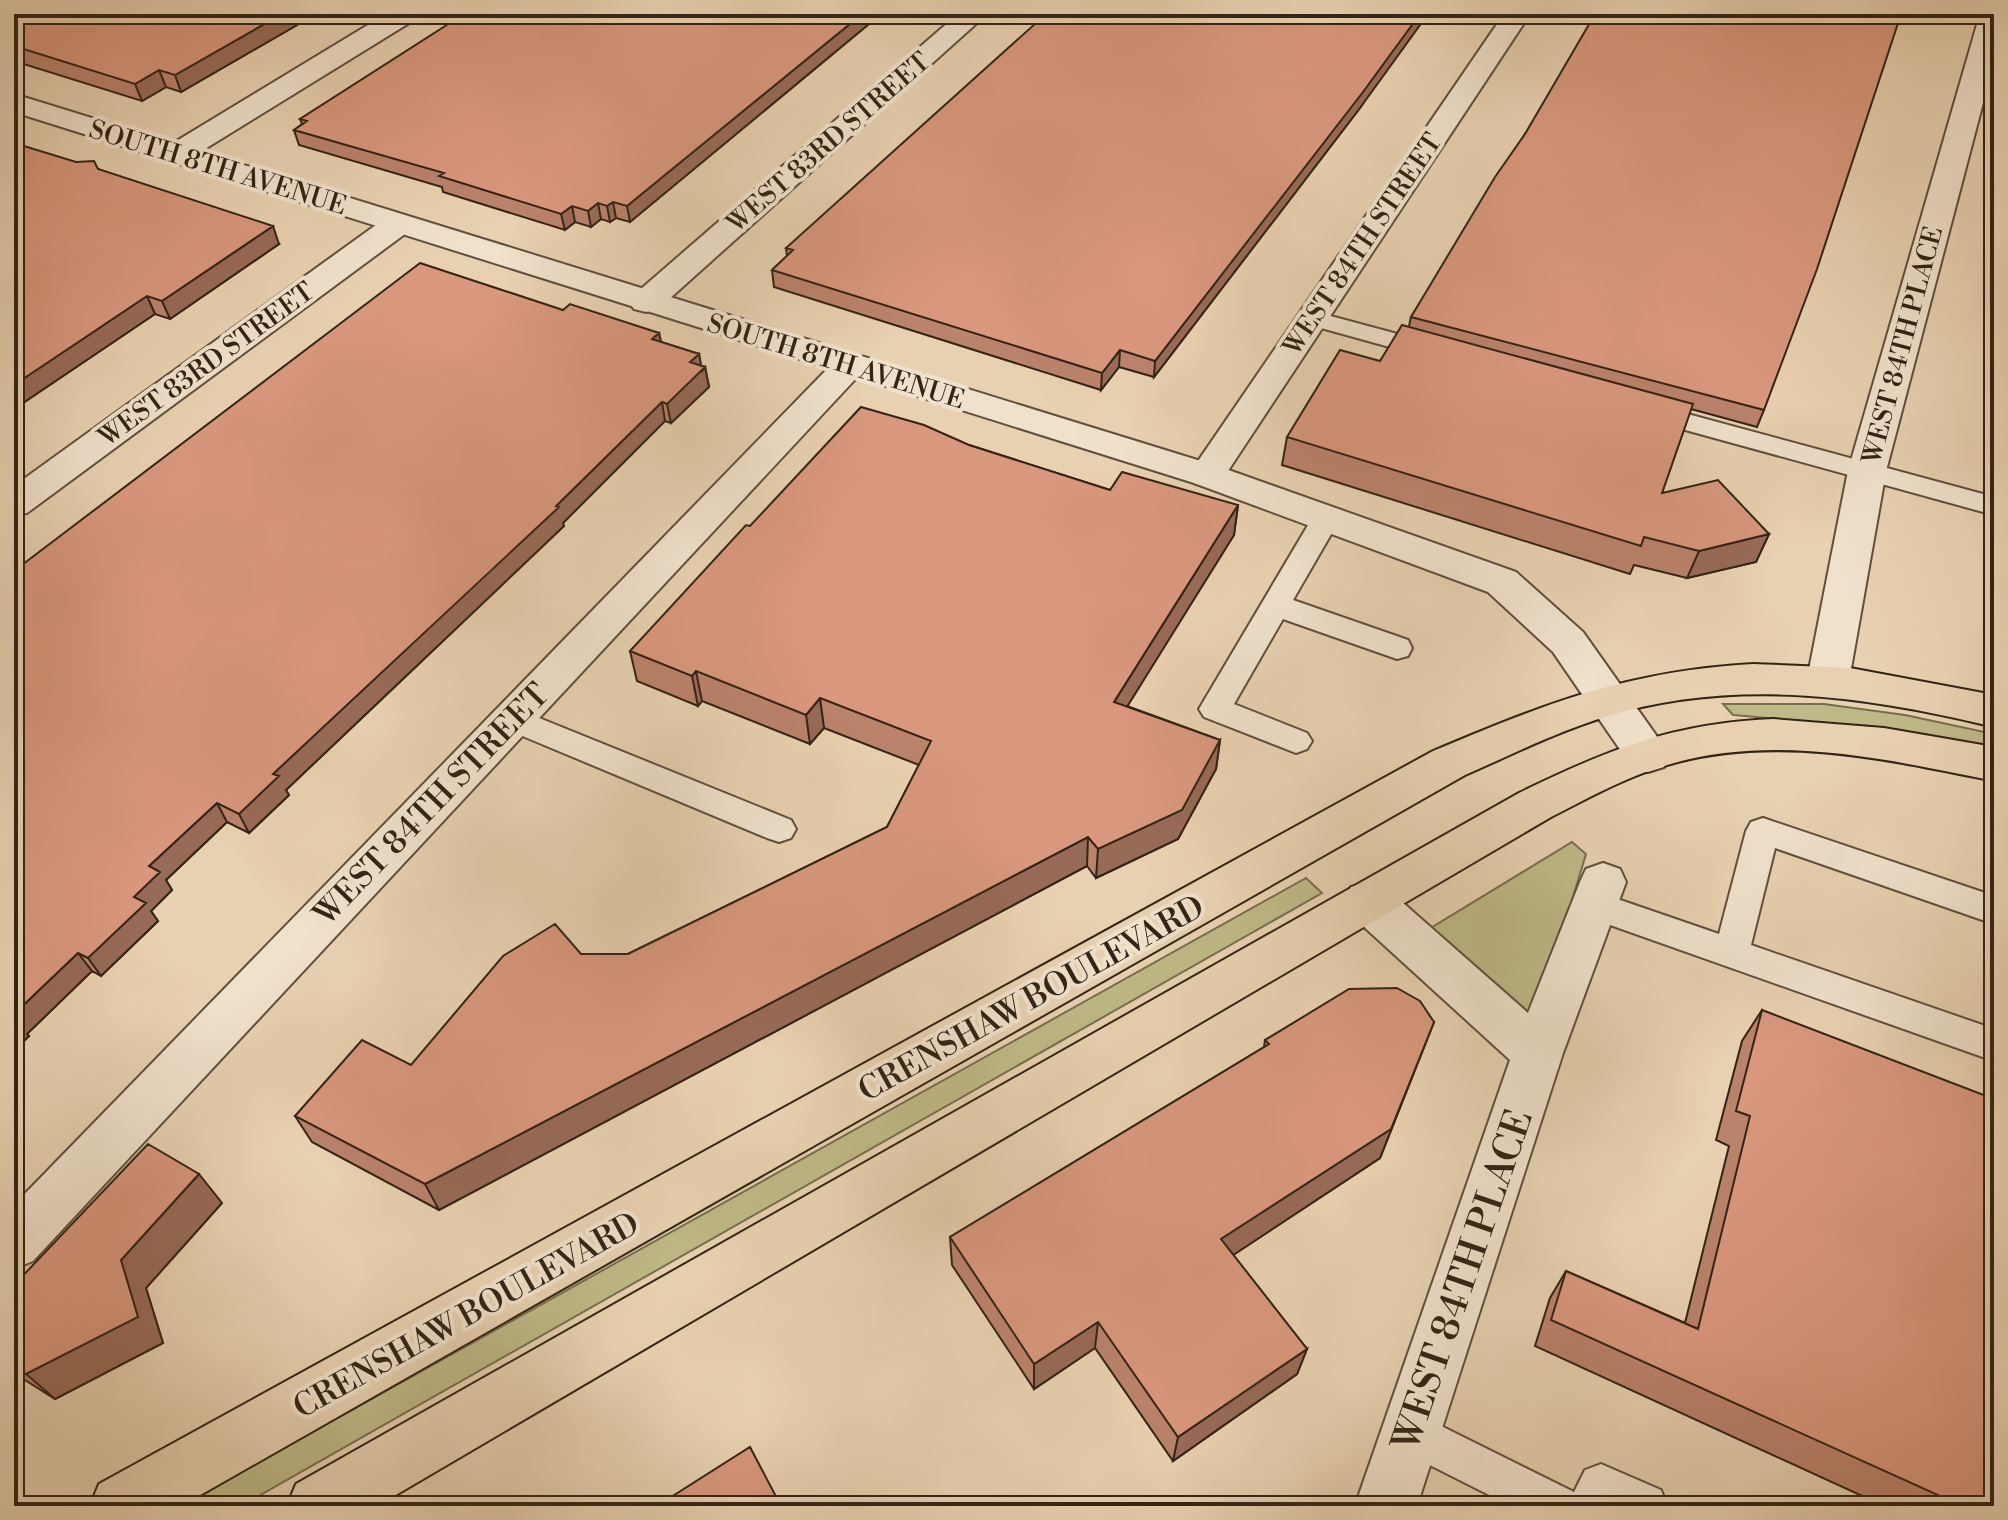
<svg xmlns="http://www.w3.org/2000/svg" width="2008" height="1520" font-family="'Libre Bodoni',serif">
	<rect width="100%" height="100%" fill="#e8d1b1"/>
	<filter id="stains"><feTurbulence type="fractalNoise" baseFrequency=".0025" numOctaves="4"/><feColorMatrix values="0 0 0 0 .2 0 0 0 0 .09 0 0 0 0 .02 0 0 0 .5 -.17"/></filter>
	<radialGradient id="worn" r=".72"><stop offset=".6" stop-color="#630" stop-opacity="0"/><stop offset="1" stop-color="#630" stop-opacity=".3"/></radialGradient>
	<!-- green -->
	<path fill="#beb986" stroke="#786e4e" stroke-width="2" d="M1723,704H1824L1905,715L1994,734V751C1907,733 1821,722 1733,715Z
		M1572,842L1586,854L1531,1037L1421,934Z
		M1306,878L1322,893L241,1506H180Z"/>
	<g fill="none" stroke-linecap="round" stroke-linejoin="round">
		<!-- service casing -->
		<g stroke="#604f3d" stroke-width="4">
			<path id="service" d="M1312,311L1442,346L1446,351L1442,356L1433,359L1303,323L1300,318L1303,313Z
				M1647,403L1994,497V515L1638,417L1634,411L1638,405Z
				M1327,508L1337,510L1341,517L1293,600L1408,640L1412,648L1408,656L1397,659L1283,619L1234,704L1307,733L1312,741L1307,749L1296,753L1204,717L1199,709L1317,510Z
				M512,707L791,820L796,829L791,838L779,842L767,838L501,727L496,719L501,711Z
				M1763,818L1994,896V924L1775,848L1751,945L1994,1029V1061L1582,915L1577,905L1582,895L1594,891L1719,934L1746,831L1751,822Z
				M1411,1411L1574,1492L1585,1470L1601,1464L1661,1490L1667,1506H1511L1396,1448L1389,1433L1396,1418Z"/>
		</g>
		<!-- minor casing -->
		<g stroke="#604f3d" stroke-width="4">
			<path id="minor" d="M386,14H418L414,20L187,160L176,163L165,160L161,154L165,148Z
				M958,14H987L658,309L646,312L634,309L629,302L634,295Z
				M1504,14H1530L1220,483L1207,487L1194,483L1188,475L1194,467Z
				M1980,14H1994V61L1886,471L1849,680L1843,691L1828,695L1813,691L1807,680L1848,471Z
				M398,215L409,217L414,224L409,231L27,513L14,516V486L387,217Z
				M849,356L861,359L866,366L861,373L33,1261L14,1269V1205L837,359Z
				M1603,863L1620,869L1626,882L1563,1053L1417,1506H1355L1510,1060L1351,915L1344,901L1351,887L1368,882L1385,887L1528,1013L1580,882L1586,869Z"/>
		</g>
		<!-- tertiary casing -->
		<g stroke="#604f3d" stroke-width="4">
			<path id="tertiary" d="M14,94L1220,467L1516,572L1583,632L1670,755L1664,767L1648,772L1632,767L1553,652L1488,592L1194,483L14,112Z"/>
		</g>
		<!-- primary casing -->
		<g stroke="#322416" stroke-width="4">
			<path id="primary" d="M1753,664L1850,668L1994,695V727C1867,696 1732,677 1605,717C1556,732 1511,755 1465,775L181,1506H90L99,1484L1433,751C1547,703 1628,671 1753,664Z
				M1773,719L1884,728L1994,747V781C1891,760 1778,734 1674,763C1631,774 1590,797 1551,817L377,1506H287L296,1484L1519,793C1607,750 1673,723 1773,719Z"/>
		</g>
		<!-- service -->
		<use href="#service" fill="#f0e1cc" fill-rule="evenodd"/>
		<!-- minor -->
		<use href="#minor" fill="#f0e1cc" fill-rule="evenodd"/>
		<!-- tertiary -->
		<use href="#tertiary" fill="#f0e1cc" fill-rule="evenodd"/>
		<!-- primary -->
		<use href="#primary" fill="#e8d1b1" fill-rule="evenodd"/>
	</g>
	<!-- wall -->
	<path fill="#bb826c" stroke="#322416" stroke-width="2" d="M14,14H316L181,92L166,87L142,101L14,61Z
		M881,14L630,222L616,218L610,222L601,219L591,227L575,222L565,230L443,192L442,187L299,145L294,130L302,124L300,119Z
		M1360,108L1154,377L1119,367L1101,390L774,287L772,270L787,256L786,248Z
		M1525,134L1764,410L1757,427L1691,409L1662,493L1769,534L1756,562L1687,578L1634,565L1630,574L1282,465L1287,437L1380,361L1409,326L1411,317Z
		M98,169L279,244L170,319L155,314L14,409Z
		M563,310L659,333L661,342L699,354L701,366L705,367L709,387L671,423L665,421L563,523L564,526L286,790L289,795L249,833L227,822L166,880L172,890L151,911L158,921L101,976L92,971L27,1034L29,1036L14,1051V571Z
		M969,445L1110,490L1238,505L1234,535L1127,706L1220,740L1216,769L1178,839L1096,878L1087,866L439,1210L312,1142L295,1116L411,1065L581,954H628L887,827L919,765L824,728L810,744L702,701L698,706L637,681L630,651L750,526Z
		M1994,453V493L1987,492Z
		M1762,1010L1994,1506H1884L1535,1346L1550,1298L1566,1271L1685,1323L1729,1146L1716,1140L1742,1041Z
		M1434,1022L1380,1158L1233,1255L1307,1349L1297,1374L1173,1461L1095,1348L1034,1389L952,1265L950,1237L1264,1047L1265,1040Z
		M222,1203L146,1288L163,1343L55,1399L14,1373V1285Z"/>
	<!-- shaded-wall -->
	<path fill="#986a58" stroke="#322416" stroke-width="2" d="M282,14H316L181,92L175,75Z
		M862,14H881L630,222L627,206Z
		M1420,14H1428L1360,108L1154,377L1155,361Z
		M159,70L166,87L142,101L135,84Z
		M613,202L616,218L610,222L607,206Z
		M598,203L601,219L591,227L588,211Z
		M572,206L575,222L565,230L561,214Z
		M273,226L279,244L170,319L162,301Z
		M147,296L155,314L14,409V385Z
		M659,333L663,352L652,339Z
		M1120,350L1119,367L1101,390L1102,373Z
		M699,354L702,371L705,367L709,387L671,423L667,404L690,362Z
		M662,402L665,421L563,523L564,526L286,790L289,795L249,833L239,814L273,774L556,506Z
		M1238,505L1234,535L1112,731L1114,702Z
		M1769,534L1756,562L1687,578L1699,551Z
		M696,671L702,701L698,706L692,676Z
		M820,698L824,728L810,744L806,715Z
		M1220,740L1216,769L1178,839L1096,878L1098,849Z
		M217,803L227,822L166,880L172,890L151,911L158,921L101,976L88,958L134,897L149,866Z
		M1088,837L1087,866L439,1210L425,1184Z
		M78,953L92,971L27,1034L29,1036L14,1051V1014Z
		M1434,1022L1380,1158L1215,1267L1221,1239Z
		M199,1174L222,1203L146,1288L163,1343L55,1399L26,1374L121,1260Z
		M1098,1322L1095,1348L1034,1389V1364Z
		M1307,1349L1297,1374L1173,1461L1178,1437Z"/>
	<!-- building -->
	<path fill="#d9977d" stroke="#322416" stroke-width="2" d="M14,14H282L175,75L159,70L135,84L14,46Z
		M464,14H862L627,206L613,202L607,206L598,203L588,211L572,206L561,214L439,176L444,173L294,130L307,121L300,119Z
		M1046,14H1420L1363,92L1155,361L1120,350L1102,373L772,270L793,250L786,248Z
		M1595,14H1901L1817,269L1764,410L1411,317L1495,177L1525,134Z
		M14,143L76,162L94,161L98,169L273,226L162,301L147,296L14,385Z
		M420,263L563,310L570,304L659,333L652,339L699,354L690,362L705,367L667,404L662,402L556,506L559,507L273,774L279,776L239,814L217,803L149,866L160,872L134,897L146,903L88,958L78,953L14,1014V571Z
		M1402,325L1693,404L1662,493L1718,480L1769,534L1699,551L1644,537L1641,546L1287,437L1340,350L1380,361Z
		M861,407L924,425L969,445L1110,490L1122,472L1238,505L1114,702L1220,740L1182,810L1098,849L1088,837L425,1184L295,1116L362,1040L411,1065L503,956L555,924L581,954H628L887,827L931,741L820,698L806,715L696,671L692,676L630,651L746,525L750,526Z
		M1397,988L1420,1001L1434,1022L1391,1129L1221,1239L1307,1349L1178,1437L1098,1322L1034,1364L950,1237L1269,1044L1265,1040L1349,989Z
		M1762,1010L1994,1099V1506H1962L1551,1320L1566,1271L1698,1329L1750,1116L1736,1111Z
		M148,1144L199,1174L121,1260L138,1317L26,1374L14,1367V1285Z
		M750,1447L781,1506H657Z"/>
	<g text-anchor="middle" stroke-width="8" stroke-linejoin="round" paint-order="stroke">
		<!-- far-street labels -->
		<g font-size="26" fill="#322416" stroke="#f0e1cc">
			<text transform="translate(828 142) rotate(-41)" y="9">WEST 83RD STREET</text>
			<text transform="translate(218 167) rotate(17)" y="9">SOUTH 8TH AVENUE</text>
			<text transform="translate(1362 244) rotate(-56)" y="9">WEST 84TH STREET</text>
			<text transform="translate(1902 345) rotate(-75)" y="9">WEST 84TH PLACE</text>
			<text transform="translate(836 361) rotate(17)" y="9">SOUTH 8TH AVENUE</text>
			<text transform="translate(206 364) rotate(-36)" y="9">WEST 83RD STREET</text>
		</g>
		<!-- street labels -->
		<g font-size="32" fill="#322416" stroke="#f0e1cc">
			<text transform="translate(431 804) rotate(-46)" y="11">WEST 84TH STREET</text>
			<text transform="translate(1031 998) rotate(-29)" y="11">CRENSHAW BOULEVARD</text>
			<text transform="translate(466 1315) rotate(-29)" y="11">CRENSHAW BOULEVARD</text>
		</g>
		<!-- near-street labels -->
		<g font-size="38" fill="#322416" stroke="#f0e1cc">
			<text transform="translate(1462 1280) rotate(-71)" y="13">WEST 84TH PLACE</text>
		</g>
	</g>
	<!-- margin -->
	<rect width="2008" height="1520" fill="none" stroke="#e8d1b1" stroke-width="48"/>
	<rect x="16" y="16" width="1976" height="1488" fill="none" stroke="#322416" stroke-width="4"/>
	<rect x="24" y="24" width="1960" height="1472" fill="none" stroke="#322416" stroke-width="2"/>
	<rect width="100%" height="100%" filter="url(#stains)"/>
	<rect width="100%" height="100%" fill="url(#worn)"/>
</svg>
